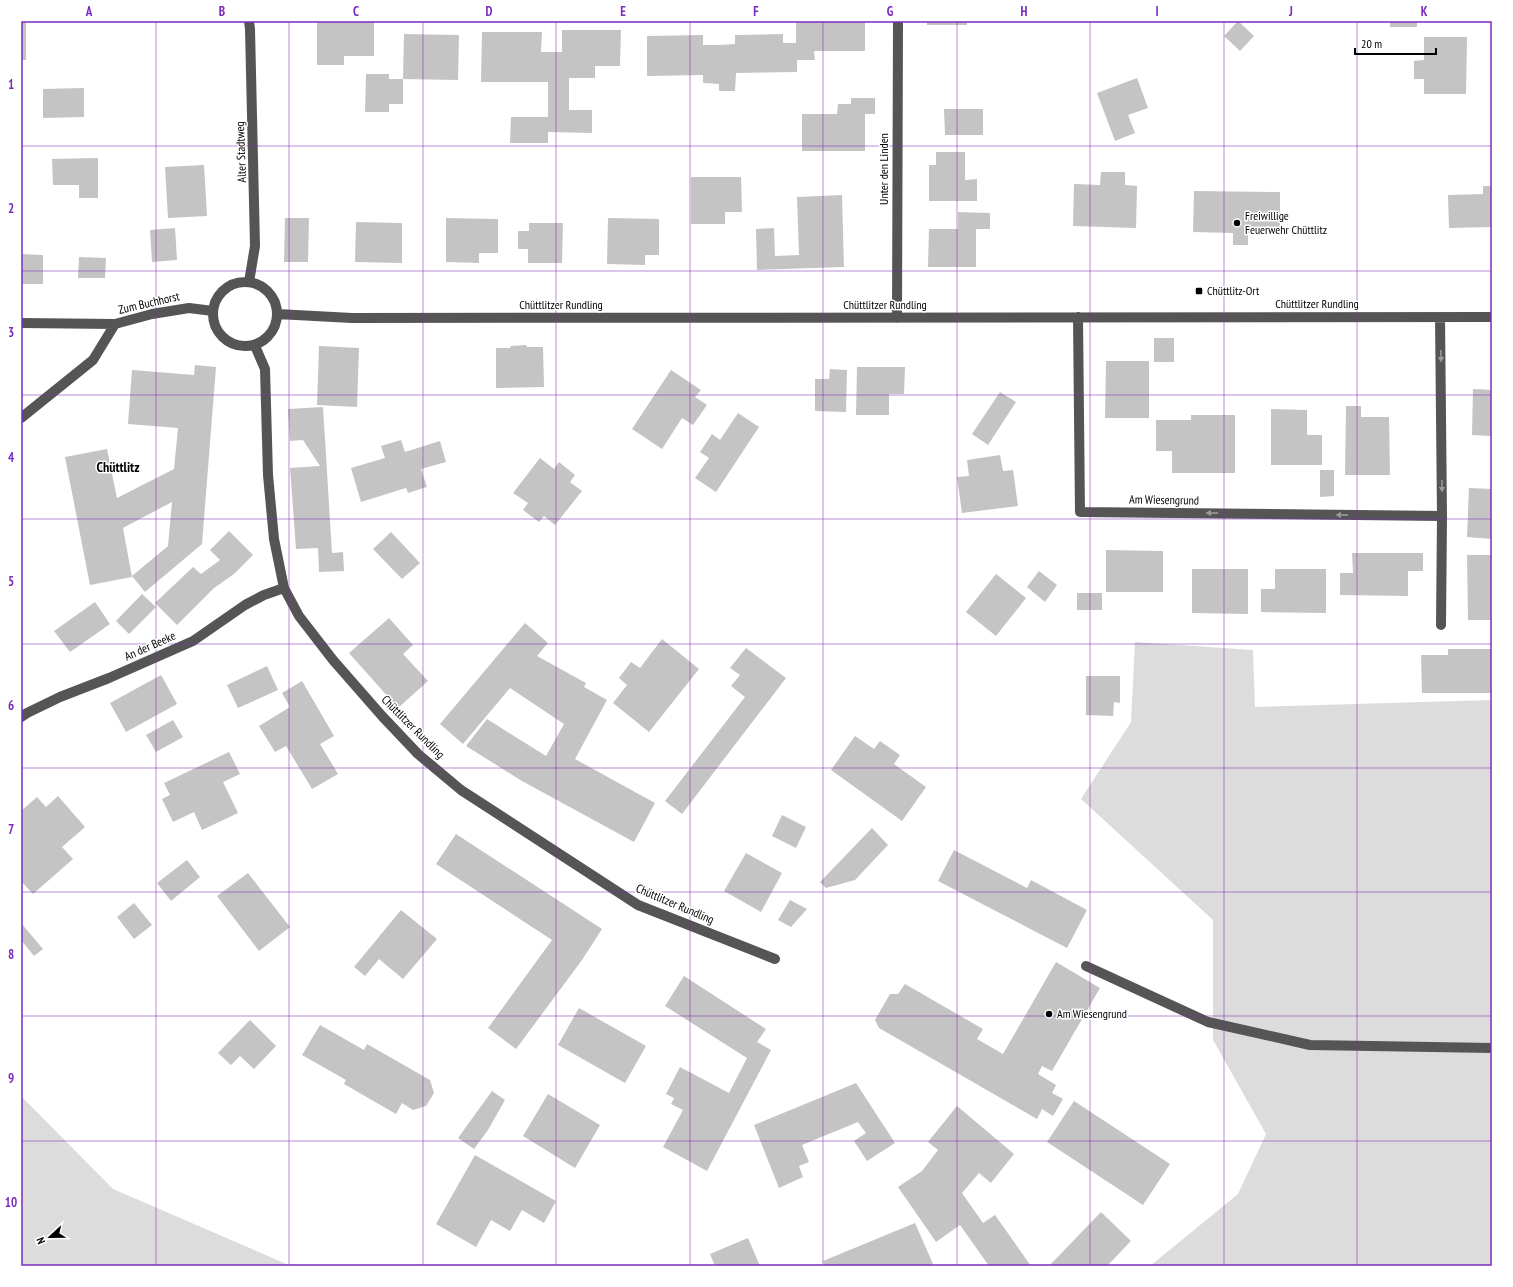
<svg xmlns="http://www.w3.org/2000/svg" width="1513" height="1287" font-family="'PT Sans Narrow',sans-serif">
	<rect width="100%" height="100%" fill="#fff"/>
	<!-- green -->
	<path fill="#dcdcdc" d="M1135,642L1253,650L1255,707L1492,700V1266H1150L1238,1194L1266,1134L1213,1040V920L1081,799L1131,722Z
		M21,1096L113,1189L291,1266H21Z"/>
	<!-- building -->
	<path fill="#c4c4c4" d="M21,21H26V60H21Z
		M317,21H374V56H344V65H317Z
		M796,21H865V51H814L815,60H797V72L736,73L735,91H719V84L703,83V75L647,76V36L703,35V45H718L735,44V35L783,34V43H796Z
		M927,21H967V25H927Z
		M1238,21L1254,36L1240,51L1224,36Z
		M1390,21H1417V27H1390Z
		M562,30H621L620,66H595V78H569V110H592V133L548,132V143H510L511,117H548V82H481L482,32H542L541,52H562Z
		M404,34L459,35L458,80L403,79Z
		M1424,37H1467L1466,94H1424V79H1414V61L1424,60Z
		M366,74H389V79H403V104H389V112H365Z
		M1137,78L1148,108L1128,115L1135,133L1115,141L1097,93Z
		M84,88V117L43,118V89Z
		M851,98H875V114H865V151H802V114H837L838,104H851Z
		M944,109H983V135H945Z
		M936,152H965V180L977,179V201H929V165H936Z
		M98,158V198H79V185H53L52,159Z
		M204,165L207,216L168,218L165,167Z
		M1101,172H1125V185L1137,186L1136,228L1073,226L1074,184L1100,185Z
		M691,177H741L742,212H725V224H691Z
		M1483,186H1492V227L1449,228L1448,195L1483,194Z
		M1194,191L1280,192V233H1248V245H1233V233L1193,232Z
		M842,195L844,267L757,270L756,229L774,228L775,256L799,255L797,197Z
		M958,212L990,213V229H976V267H928L929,229H958Z
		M285,218H309L308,262H284Z
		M446,218L498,219V253H479V263L446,262Z
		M608,218L659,219V255H645V265L607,264Z
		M356,222L402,223V263L355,262Z
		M529,223H563L562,263H528V249H518V231H529Z
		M175,228L177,260L152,262L150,230Z
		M21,254L43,255V284H21Z
		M79,257L106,258L105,278H78Z
		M1154,338H1174V362H1154Z
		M526,345L527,347H543L544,387L496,388V348H510L511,346Z
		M319,346L359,348L357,407L317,405Z
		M1106,361H1149V418H1105Z
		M195,365L216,367L202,544L145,592L132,576L168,546L172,502L123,528L132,577L90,585L65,457L107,449L117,498L174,469L178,428L128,424L132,370L194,375Z
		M857,367H905L904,394H889V415H856Z
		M830,369L847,370L846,412L815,411V379H829Z
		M671,370L701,390L695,397L707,405L693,425L682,418L662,449L632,429Z
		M1473,389L1492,390V436L1472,435Z
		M1000,392L1016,402L988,445L972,434Z
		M1346,406H1361V417H1389L1390,475H1345Z
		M323,407L332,553L343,552L344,571L319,572L318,548L296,549L290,468L320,466L303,440L290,441L288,409Z
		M1271,409L1307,410V435H1322V465H1271Z
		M738,413L759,427L716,492L695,478L709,458L700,452L712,434L720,440Z
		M1191,415H1235V473H1172V451H1156V420H1191Z
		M401,440L405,452L440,441L446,462L421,469L427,487L408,493L406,488L361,502L351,468L385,458L381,446Z
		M1000,455L1003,471L1013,470L1018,506L962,513L957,477L969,476L967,460Z
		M540,458L554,469L559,462L575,475L570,482L582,491L555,525L544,516L539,522L523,510L528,503L513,493Z
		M1320,470H1334V496L1320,497Z
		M1469,488L1492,489V539L1467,537Z
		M229,531L253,555L234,574L214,588L177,625L155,603L193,567L201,574L220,560L210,550Z
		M391,532L420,563L402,579L373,549Z
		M1106,550L1163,551V592H1106Z
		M1352,553H1423V571H1408V596L1340,595V573H1353Z
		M1467,555H1492V620H1468Z
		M1192,569H1248V614L1192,613Z
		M1275,569H1326V613L1261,612V589H1275Z
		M1039,571L1057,585L1045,602L1027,587Z
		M996,574L1026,598L996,636L966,612Z
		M1077,593H1102V610H1077Z
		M142,594L156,607L129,634L116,621Z
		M95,602L110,624L70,652L54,631Z
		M389,618L413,645L403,654L428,681L398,708L349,653Z
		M525,623L548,643L537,656L586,683L584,687L607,700L575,759L655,803L634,842L522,781L466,746L487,719L546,756L564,724L510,688L463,744L440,724Z
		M662,639L699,669L649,732L613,703L627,685L619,678L631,662L640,668Z
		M746,648L786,678L682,814L665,801L745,697L731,686L740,675L730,668Z
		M1448,649H1492V693H1422L1421,655H1448Z
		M267,666L278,690L238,708L227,685Z
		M161,675L177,704L126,732L110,703Z
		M1086,676H1120V703L1114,702L1113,716L1086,715Z
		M302,681L334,736L320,744L338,774L312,789L286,746L275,752L259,726L290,707L282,693Z
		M173,720L183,737L156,752L146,735Z
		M855,736L874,749L880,741L900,755L894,764L926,787L902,821L831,770Z
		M229,752L240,774L223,782L238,813L202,830L194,812L173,822L162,799L170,795L164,783Z
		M58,796L85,827L62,847L73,859L33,894L21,881V811L37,797L46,807Z
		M782,815L806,827L796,848L772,836Z
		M872,828L888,845L855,880L826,888L820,882Z
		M456,834L602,929L582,960L516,1049L488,1028L552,940L436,864Z
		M954,850L1027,888L1031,880L1087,910L1067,948L938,881Z
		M746,853L782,873L761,912L724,891Z
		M187,860L200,877L171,901L157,883Z
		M248,873L290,927L259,951L217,896Z
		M790,900L807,909L791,927L778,920Z
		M134,903L152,925L134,939L117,917Z
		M401,910L437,939L403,979L379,959L365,976L354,967Z
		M21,923L43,949L34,956L21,940Z
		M1056,962L1100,988L1052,1071L1042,1066L1038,1074L1056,1085L1052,1093L1063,1099L1053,1116L1042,1109L1037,1119L879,1028L875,1020L890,994H898L905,984L983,1029L977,1039L1003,1054Z
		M684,976L766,1029L757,1042L771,1050L707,1171L663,1147L683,1110L671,1104L674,1098L666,1094L680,1067L729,1093L747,1058L665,1006Z
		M579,1008L646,1046L625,1083L558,1045Z
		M250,1020L276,1046L254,1069L240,1056L231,1065L218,1053Z
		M320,1025L364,1050L367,1044L430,1080L434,1093L426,1106L413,1110L402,1103L396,1114L344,1084L346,1080L302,1055Z
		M856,1083L895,1143L867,1161L854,1141L866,1133L858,1122L802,1145L809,1162L799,1166L803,1177L779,1188L754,1125Z
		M492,1091L505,1100L488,1130L474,1149L458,1138Z
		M548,1094L600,1125L575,1168L523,1136Z
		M1074,1101L1170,1164L1143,1205L1047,1142Z
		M957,1106L1014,1154L991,1183L979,1173L962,1193L983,1223L995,1215L1031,1266H989L960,1225L936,1242L898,1187L922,1171L938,1150L928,1142Z
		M475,1155L556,1201L544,1223L522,1210L510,1231L491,1220L476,1247L436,1224Z
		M1101,1212L1131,1241L1107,1266H1049Z
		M915,1223L933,1264L927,1266H825L823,1261Z
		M748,1238L760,1266H715L710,1254Z"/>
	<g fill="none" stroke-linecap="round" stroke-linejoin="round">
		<!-- minor -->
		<path stroke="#555" stroke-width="10" d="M249,282L255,246L250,29L249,21
			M213 314a32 32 0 1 1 64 0a32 32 0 1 1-64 0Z
			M277,314L352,318L1492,317
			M1078,317L1080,512L1442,516L1440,317
			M897,318L898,21
			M21,323L115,324L152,314L189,308L213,311
			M255,346L265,369L268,475L274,539L284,588L299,616L333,660L382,716L418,754L461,790L638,905L775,959
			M21,418L93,360L115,324
			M1441,625L1442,516
			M21,717L27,713L60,697L109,678L193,641L245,605L264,595L284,588
			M1086,966L1208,1022L1310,1045L1492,1048"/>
	</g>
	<!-- one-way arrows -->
	<defs><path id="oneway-solid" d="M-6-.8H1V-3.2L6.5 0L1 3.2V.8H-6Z"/></defs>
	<g fill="#999">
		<use href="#oneway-solid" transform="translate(1441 356) rotate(90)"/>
		<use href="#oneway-solid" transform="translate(1442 486) rotate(90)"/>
		<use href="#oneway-solid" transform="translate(1212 513) rotate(-179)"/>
		<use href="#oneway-solid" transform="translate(1342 515) rotate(-179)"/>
	</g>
	<!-- grid -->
	<path fill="none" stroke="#7b2cbf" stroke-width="1" stroke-opacity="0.55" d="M156,21V1266M289,21V1266M423,21V1266M556,21V1266M690,21V1266M823,21V1266M957,21V1266M1090,21V1266M1224,21V1266M1357,21V1266M21,146H1492M21,271H1492M21,395H1492M21,519H1492M21,644H1492M21,768H1492M21,892H1492M21,1016H1492M21,1141H1492"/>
	<!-- markers -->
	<g fill="#000" stroke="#fff" stroke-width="1.5">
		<circle cx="1237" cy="223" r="4"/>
		<rect x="1195" y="287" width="8" height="8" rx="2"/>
		<circle cx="1049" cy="1014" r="4"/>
	</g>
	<g text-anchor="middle" stroke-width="3" stroke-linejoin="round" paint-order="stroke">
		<!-- street labels -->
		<g font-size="12" fill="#000" stroke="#fff">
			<text transform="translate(241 152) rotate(-92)" y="4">Alter Stadtweg</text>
			<text transform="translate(884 169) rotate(-90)" y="4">Unter den Linden</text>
			<text transform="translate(149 303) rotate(-13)" y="4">Zum Buchhorst</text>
			<text x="1317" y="308">Chüttlitzer Rundling</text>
			<text x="561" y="309">Chüttlitzer Rundling</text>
			<text x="885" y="309">Chüttlitzer Rundling</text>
			<text transform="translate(1164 500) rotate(1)" y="4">Am Wiesengrund</text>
			<text transform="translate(150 646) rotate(-24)" y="4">An der Beeke</text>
			<text transform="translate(413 727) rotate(45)" y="4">Chüttlitzer Rundling</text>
			<text transform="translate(675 904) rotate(23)" y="4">Chüttlitzer Rundling</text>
		</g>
		<!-- poi labels -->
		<g font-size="12" fill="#000" stroke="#fff" text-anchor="start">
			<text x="1245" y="220">Freiwillige<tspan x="1245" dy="14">Feuerwehr Chüttlitz</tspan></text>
			<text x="1207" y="295">Chüttlitz-Ort</text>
			<text x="1057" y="1018">Am Wiesengrund</text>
		</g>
		<!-- quarter labels -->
		<g font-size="14" font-weight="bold" fill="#000" stroke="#fff">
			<text x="118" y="472">Chüttlitz</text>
		</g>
	</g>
	<!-- border -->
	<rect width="1513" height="1287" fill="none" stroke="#ffffff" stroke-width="44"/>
	<!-- north arrow -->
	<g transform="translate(50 1237) rotate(248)" stroke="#ffffff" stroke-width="3" paint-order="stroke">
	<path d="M0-3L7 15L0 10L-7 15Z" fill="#000000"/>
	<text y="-6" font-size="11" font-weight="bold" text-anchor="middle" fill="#000000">N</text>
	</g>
	<!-- scale -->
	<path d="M1355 48v6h81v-6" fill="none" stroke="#000000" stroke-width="2"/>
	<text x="1361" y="48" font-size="12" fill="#000000" stroke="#ffffff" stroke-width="3" paint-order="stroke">20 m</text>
	<rect x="22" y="22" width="1469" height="1243" fill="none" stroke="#7b2cbf" stroke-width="1.5"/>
	<g font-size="13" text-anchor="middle" font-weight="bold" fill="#7b2cbf">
		<text x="89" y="16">A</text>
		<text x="222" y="16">B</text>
		<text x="356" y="16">C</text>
		<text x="489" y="16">D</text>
		<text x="623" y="16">E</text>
		<text x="756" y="16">F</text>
		<text x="890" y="16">G</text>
		<text x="1024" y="16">H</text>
		<text x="1157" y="16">I</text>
		<text x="1291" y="16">J</text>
		<text x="1424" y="16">K</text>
		<text x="11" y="89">1</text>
		<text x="11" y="213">2</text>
		<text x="11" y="337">3</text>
		<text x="11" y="462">4</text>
		<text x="11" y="586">5</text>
		<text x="11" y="710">6</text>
		<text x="11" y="834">7</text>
		<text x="11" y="959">8</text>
		<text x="11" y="1083">9</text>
		<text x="11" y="1207">10</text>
	</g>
</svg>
